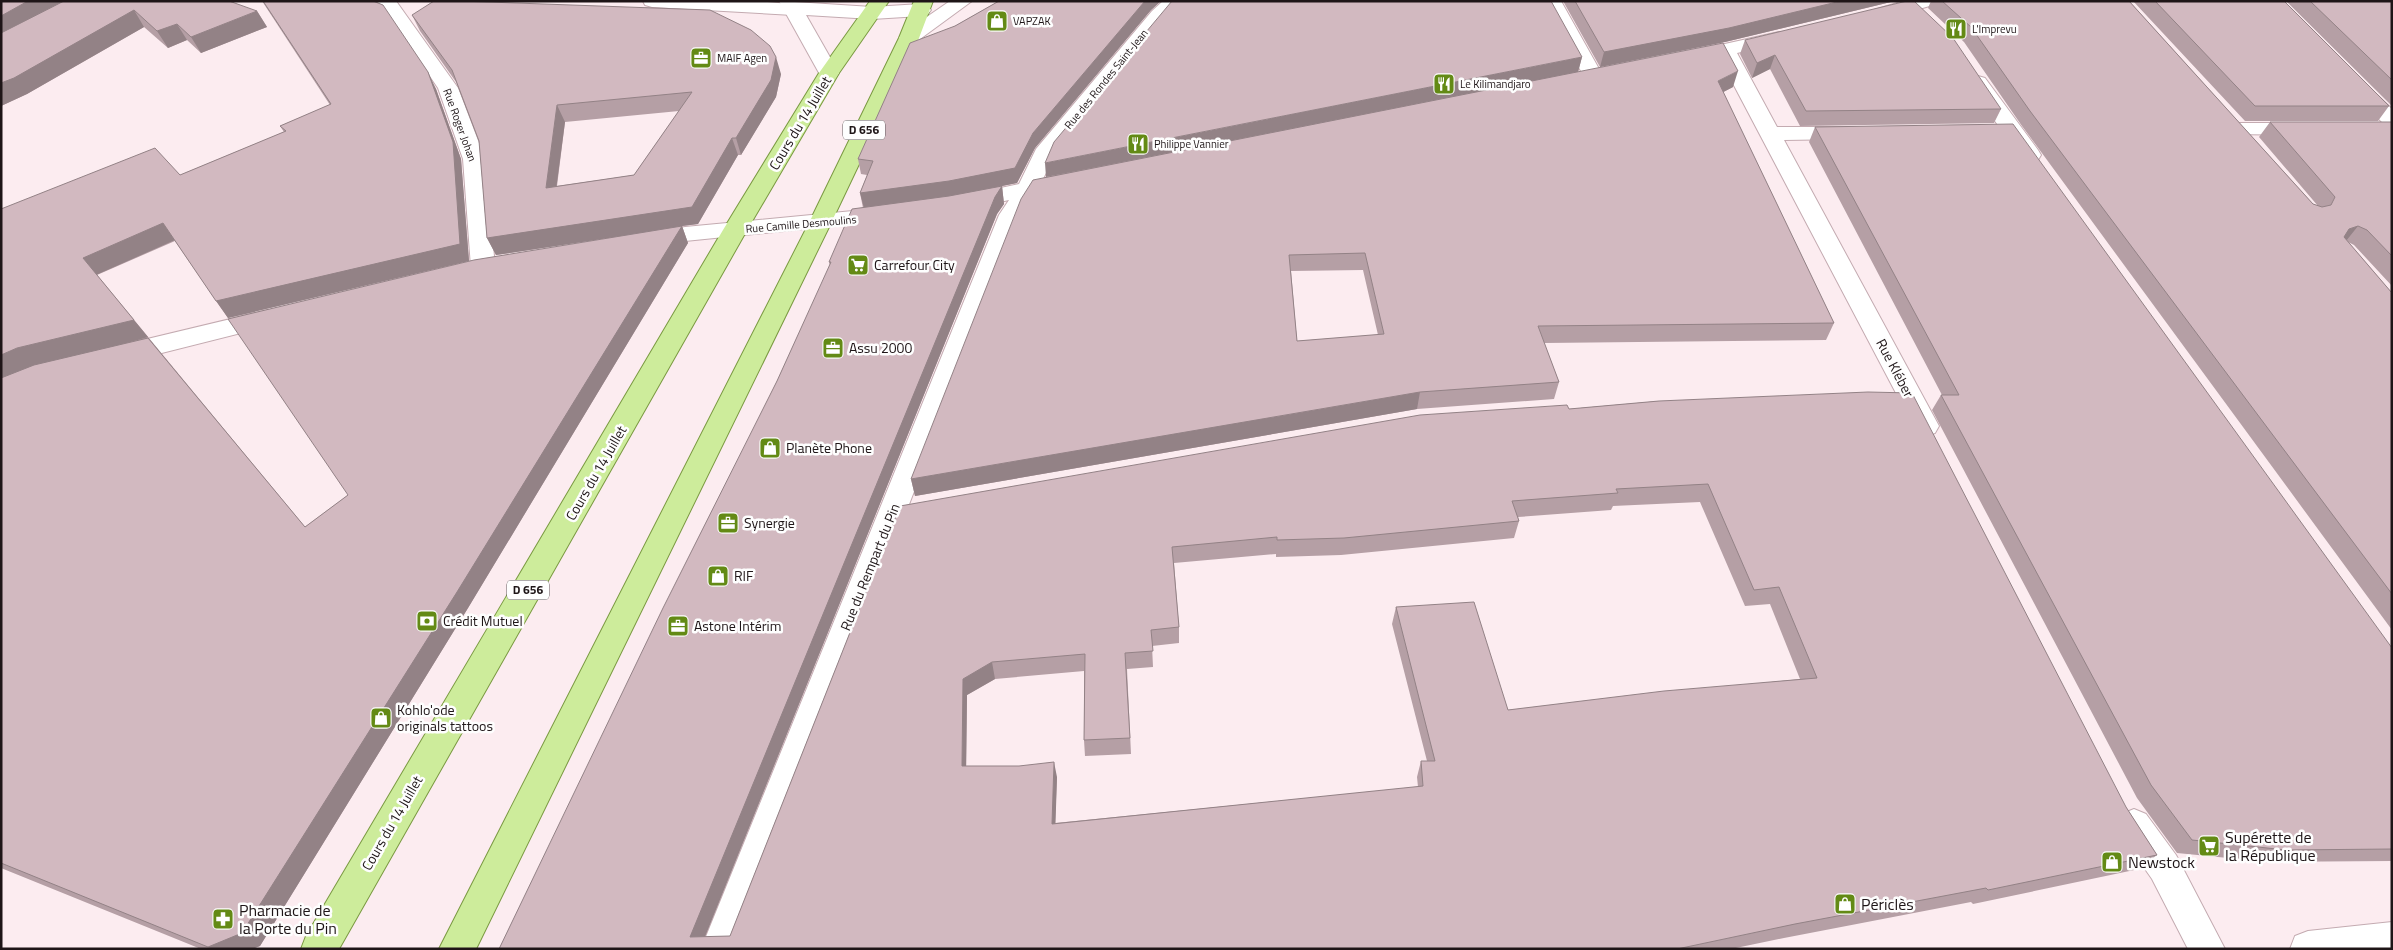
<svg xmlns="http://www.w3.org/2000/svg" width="2393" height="950" font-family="'Titillium Web',sans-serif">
	<rect width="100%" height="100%" fill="#fcecf0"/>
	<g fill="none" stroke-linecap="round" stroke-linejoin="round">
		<!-- street casing -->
		<g stroke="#c4abb1" stroke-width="2">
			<path id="street" d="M377,1H396L458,88L485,159L495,267L491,272L483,275L475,272L471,267L463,159L438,88L392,20Z
				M643,1H757L800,5L803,9L800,13L793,15L652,7L645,5Z
				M950,1H972L916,42L909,44L902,42L899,38L902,34Z
				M1163,1H1184L1166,19L1054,156L1043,179L1065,174L1073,176L1076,181L1073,186L1035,194L1021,215L737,949H701L999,215L1009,200L966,209L958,207L955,202L958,197L1019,184L1036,149L1152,11Z
				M1542,1H1561L1603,76L1600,80L1593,82L1586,80Z
				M1904,1H1935L1933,5L1881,20L1874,18L1871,14L1874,10Z
				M1779,32L1786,34L1789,38L1786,42L1737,53L1777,127H1848L1856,128L1859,133L1856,138L1848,139L1784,140L1939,426L1935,433L1926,436L1917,433L1719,57L1691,63L1684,61L1681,57L1684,53Z
				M1978,76L1985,78L2038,150L2041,155L2038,160L2030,162L2022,160L1968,82L1971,78Z
				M2357,81L2364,83L2392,109V127L2385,125L2350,91L2347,87L2350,83Z
				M2238,123H2302L2310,124L2313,129L2310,134L2302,135L2230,134L2227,129L2230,124Z
				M884,208L892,210L895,215L892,220L685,241L648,247L640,245L636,240L640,235L685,227Z
				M268,310L277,312L280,318L277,324L118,364L109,361L105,355L109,349L118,346Z
				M2134,809L2146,814L2176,855L2225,949H2188L2152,879L2122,836L2117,825L2122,814Z
				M2392,922V949H2290L2295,936L2308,931Z"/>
		</g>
		<!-- secondary casing -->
		<g stroke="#c4abb1" stroke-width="2">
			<path id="secondary" d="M779,1L872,7L921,4L928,6L931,10L928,14L921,16L872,19L806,15L839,73L836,77L829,79L822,77L819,73Z"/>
		</g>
		<!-- primary casing -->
		<g stroke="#7a9941" stroke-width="2">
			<path id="primary" d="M870,1H889L839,73L747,230L339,949H301L306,936L723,230L819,73Z
				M914,1H933L919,38L831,223L476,949H439L809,223L899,38Z"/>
		</g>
		<!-- street -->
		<use href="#street" fill="#fff" fill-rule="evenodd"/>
		<!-- secondary -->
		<use href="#secondary" fill="#fff" fill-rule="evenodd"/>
		<!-- primary -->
		<use href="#primary" fill="#cdec9b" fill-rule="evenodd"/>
	</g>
	<!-- wall -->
	<path fill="#b59fa5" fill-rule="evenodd" d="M1,1L257,11L267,27L201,53L187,40L168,48L144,27L27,94L1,106Z
		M262,1H373L436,89L461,159L469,261L228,318L175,241L97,275L305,527L348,495L608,238L496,255L487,238L479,141L456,82L420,31L412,15L781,74L776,97L741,155H738L698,224L682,226L688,243L468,608L260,946L252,949H201L1,868V209L180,175L284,132L280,126L330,105ZM679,111L634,175L557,186L565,122Z
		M999,1H1161L1151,10L1035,148L1017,183L1002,186L1004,204L997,214L705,937L730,936L900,506L1569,409L1659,401L2126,807L2157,855L2139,869L1973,904L1971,902L1784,938L1731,949H499L777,381L830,266L829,262L863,208L860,193L867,175L861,174L858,159L955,26ZM1700,502L1745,606L1770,604L1800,679L1508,710L1396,607L1392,624L1427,761H1421L1417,777L1418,787L1055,823L1057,777L966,766L967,695L995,679L1084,671V740L1085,756L1131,754L1127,669L1153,667L1152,646L1179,643V627L1174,563L1276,554V557L1341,555L1514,538L1519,521L1518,517L1611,510L1613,506Z
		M1563,1H1895L1725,42L1600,67Z
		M1931,1H2129L2313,204L2318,206L2259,137L2270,122H2392V286L2354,245L2348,242L2392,293V630L2022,126L1964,42L1928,8Z
		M2133,1H2284L2389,106L2378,121H2245Z
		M2286,1H2392V106Z
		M1745,40L2001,109L1994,123L1800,126L1770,69L1752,78L1740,54Z
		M1582,57L1578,72L1733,87L1723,92L1834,323L1826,340L1544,343L1559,382L1554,399L1417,409L915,496L911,479L1046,177ZM1363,270L1378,335L1297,341L1291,271Z
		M1815,127L2392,648V861L2269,862L2177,853L2137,798L1932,410L1941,395H1942L1809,142Z"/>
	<!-- shaded-wall -->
	<path fill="#938286" d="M28,1H70L1,39V16Z
		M1145,1H1161L1151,10L1035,148L1017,183L1002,186L1004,204L997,214L700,949L690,937L952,196L864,208L860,193L1033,133Z
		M1841,1H1895L1725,42L1600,67L1604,52Z
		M134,10L144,27L27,94L1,106V83Z
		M257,11L267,27L201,53L191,37Z
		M177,24L187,40L168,48L157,31Z
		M1775,55L1770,69L1752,78L1757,63Z
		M776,57L781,74L776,97L741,155L736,138Z
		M1582,57L1578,72L1046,177L1045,163Z
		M1738,71L1733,87L1712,98L1718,81Z
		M428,72L436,89L461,159L469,261L228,318L216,301Z
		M557,105L565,122L554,205L546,188Z
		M732,138L738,155L698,224L682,226L688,243L468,608L260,946L252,949H212L208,947L681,227L496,255L487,238Z
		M163,223L175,240L96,275L83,258Z
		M2358,226L2346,241L2336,244L2349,229Z
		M134,320L148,337L1,379V355L17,348Z
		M1420,392L1417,409L915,496L911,479Z
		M992,662L995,679L967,695L966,781L962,766L963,679Z
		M1054,762L1057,777L1055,838L1052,824Z"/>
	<!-- building -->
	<path fill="#d2b9c0" stroke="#938286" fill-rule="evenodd" d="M1,1H28L1,16Z
		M64,1H229L257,11L191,37L177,24L157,31L134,10L14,78L1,83V33Z
		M263,1H373L383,5L428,72L453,142L460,244L216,301L163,223L83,258L134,320L17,348L1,355V209L155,148L180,175L286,131L280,126L331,104Z
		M434,1H460L710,10L751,30L770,46L776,57L771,80L736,138H732L692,207L487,238L479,141L452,70L412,15ZM692,92L634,175L546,188L557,105Z
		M999,1H1145L1033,133L1015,168L949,181L860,193L873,161L858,159L910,43L955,26Z
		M1172,1H1551L1582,57L1045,163L1054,142Z
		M1575,1H1841L1729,28L1604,52Z
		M1907,1H1914L1953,38L2001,109L1806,111L1775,55L1757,63L1745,40Z
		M1942,1H2129L2313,204L2322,207L2331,205L2335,197L2270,122H2392V256L2367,230L2358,226L2349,229L2344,237L2392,293V594L2030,111L1971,27Z
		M2155,1H2284L2389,106H2255Z
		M2310,1H2392V80Z
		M1723,43L1738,71L1718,81L1834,323L1538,326L1559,382L1420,392L911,479L1021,199L1033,180ZM1365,253L1384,334L1297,341L1289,255Z
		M2013,124L2392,648V849L2286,850L2192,840L2151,785L1941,395H1959L1815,127Z
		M1002,186L995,197L690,937L730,936L900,506L1420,415L1567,405L1569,409L1659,401L1868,392L1912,393L2126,807L2157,855L1988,890L1986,888L1795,924L1677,949H499L663,608L777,381L831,262H829L852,209L949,196ZM1708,484L1754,590L1779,587L1817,678L1664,691L1508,710L1474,602L1396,607L1435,761H1421L1423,786L1052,824L1054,762L1019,766H962L963,679L992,662L1085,654L1084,740L1130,738L1125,653L1153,651L1151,630L1179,627L1172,547L1277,537V540L1344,538L1519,521L1512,501L1618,493L1616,489Z
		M682,226L457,592L242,933L208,947L1,863V378L34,365L148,338L305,527L348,495L228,319L474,260Z"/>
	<!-- icons -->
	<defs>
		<g id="shop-square" transform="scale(1.125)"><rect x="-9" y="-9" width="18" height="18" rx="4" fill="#638a15" stroke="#fefefe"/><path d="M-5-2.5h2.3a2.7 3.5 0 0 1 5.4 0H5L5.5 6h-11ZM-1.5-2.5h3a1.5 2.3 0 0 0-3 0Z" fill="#fff"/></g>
		<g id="restaurant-square" transform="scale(1.125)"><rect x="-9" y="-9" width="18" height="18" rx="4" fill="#638a15" stroke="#fefefe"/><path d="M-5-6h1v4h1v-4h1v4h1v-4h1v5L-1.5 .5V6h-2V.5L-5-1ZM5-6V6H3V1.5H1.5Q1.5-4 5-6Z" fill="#fff"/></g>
		<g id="office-square" transform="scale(1.125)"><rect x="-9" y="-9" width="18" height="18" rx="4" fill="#638a15" stroke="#fefefe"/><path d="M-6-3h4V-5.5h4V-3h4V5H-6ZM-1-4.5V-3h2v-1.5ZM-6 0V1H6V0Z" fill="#fff"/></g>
		<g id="supermarket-square" transform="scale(1.125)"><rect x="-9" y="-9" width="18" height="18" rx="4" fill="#638a15" stroke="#fefefe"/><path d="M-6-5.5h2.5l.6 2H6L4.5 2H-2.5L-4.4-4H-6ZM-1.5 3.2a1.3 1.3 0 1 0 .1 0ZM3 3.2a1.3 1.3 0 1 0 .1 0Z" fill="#fff"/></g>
		<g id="bank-square" transform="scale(1.125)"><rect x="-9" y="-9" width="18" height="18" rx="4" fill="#638a15" stroke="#fefefe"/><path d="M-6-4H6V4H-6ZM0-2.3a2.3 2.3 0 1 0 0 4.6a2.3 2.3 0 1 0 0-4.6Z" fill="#fff"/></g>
		<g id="pharmacy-square" transform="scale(1.125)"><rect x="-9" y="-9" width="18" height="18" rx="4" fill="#638a15" stroke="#fefefe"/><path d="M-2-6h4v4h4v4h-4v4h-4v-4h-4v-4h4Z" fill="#fff"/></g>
	</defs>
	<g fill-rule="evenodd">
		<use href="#shop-square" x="997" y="21"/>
		<use href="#restaurant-square" x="1956" y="29"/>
		<use href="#office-square" x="701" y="58"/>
		<use href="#restaurant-square" x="1444" y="84"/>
		<use href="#restaurant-square" x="1138" y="144"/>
		<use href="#supermarket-square" x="858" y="265"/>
		<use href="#office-square" x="833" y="348"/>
		<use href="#shop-square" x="770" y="448"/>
		<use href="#office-square" x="728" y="523"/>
		<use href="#shop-square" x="718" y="576"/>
		<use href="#bank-square" x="427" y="621"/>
		<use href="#office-square" x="678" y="626"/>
		<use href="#shop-square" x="381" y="718"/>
		<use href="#supermarket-square" x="2209" y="846"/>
		<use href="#shop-square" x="2112" y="862"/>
		<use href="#shop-square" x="1845" y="904"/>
		<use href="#pharmacy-square" x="223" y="919"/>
	</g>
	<g text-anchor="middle" stroke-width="5" stroke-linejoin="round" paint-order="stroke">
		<!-- far-poi labels -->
		<g font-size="11" fill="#1e1517" stroke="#fefefe" text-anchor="start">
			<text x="1013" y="25">VAPZAK</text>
			<text x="1972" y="33">L'Imprevu</text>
			<text x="717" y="62">MAIF Agen</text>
			<text x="1460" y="88">Le Kilimandjaro</text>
			<text x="1154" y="148">Philippe Vannier</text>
		</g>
		<!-- far-street labels -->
		<g font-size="11" fill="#1e1517" stroke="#fefefe">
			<text transform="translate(1106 79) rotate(-51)" y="4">Rue des Rondes Saint-Jean</text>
			<text transform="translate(460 125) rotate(70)" y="4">Rue Roger Johan</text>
			<text transform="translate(801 224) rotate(-5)" y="4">Rue Camille Desmoulins</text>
		</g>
		<!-- shield labels -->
		<g fill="#fefefe" stroke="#615b5c" stroke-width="1">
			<rect x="843" y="120.5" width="42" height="19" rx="4"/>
			<rect x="507" y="580.5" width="42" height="19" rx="4"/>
		</g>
		<g font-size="12" font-weight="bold" fill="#1e1517">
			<text x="864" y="134">D 656</text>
			<text x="528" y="594">D 656</text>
		</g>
		<!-- street labels -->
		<g font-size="14" fill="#1e1517" stroke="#fefefe">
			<text transform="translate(800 123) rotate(-59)" y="5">Cours du 14 Juillet</text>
			<text transform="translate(1895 368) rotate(62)" y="5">Rue Kléber</text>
			<text transform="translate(596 473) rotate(-60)" y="5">Cours du 14 Juillet</text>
			<text transform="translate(870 567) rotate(-68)" y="5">Rue du Rempart du Pin</text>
			<text transform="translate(392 823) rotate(-60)" y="5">Cours du 14 Juillet</text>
		</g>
		<!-- poi labels -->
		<g font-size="14" fill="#1e1517" stroke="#fefefe" text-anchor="start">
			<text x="874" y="270">Carrefour City</text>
			<text x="849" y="353">Assu 2000</text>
			<text x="786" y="453">Planète Phone</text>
			<text x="744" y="528">Synergie</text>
			<text x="734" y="581">RIF</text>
			<text x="443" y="626">Crédit Mutuel</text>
			<text x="694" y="631">Astone Intérim</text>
			<text x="397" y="715">Kohlo'ode<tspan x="397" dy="16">originals tattoos</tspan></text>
		</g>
		<!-- near-poi labels -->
		<g font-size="16" fill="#1e1517" stroke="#fefefe" text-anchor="start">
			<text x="2225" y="843">Supérette de<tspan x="2225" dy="18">la République</tspan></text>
			<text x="2128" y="868">Newstock</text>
			<text x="1861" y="910">Périclès</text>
			<text x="239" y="916">Pharmacie de<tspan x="239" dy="18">la Porte du Pin</tspan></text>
		</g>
	</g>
	<!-- border -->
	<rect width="2393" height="950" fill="none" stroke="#1e1517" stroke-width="5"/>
</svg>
